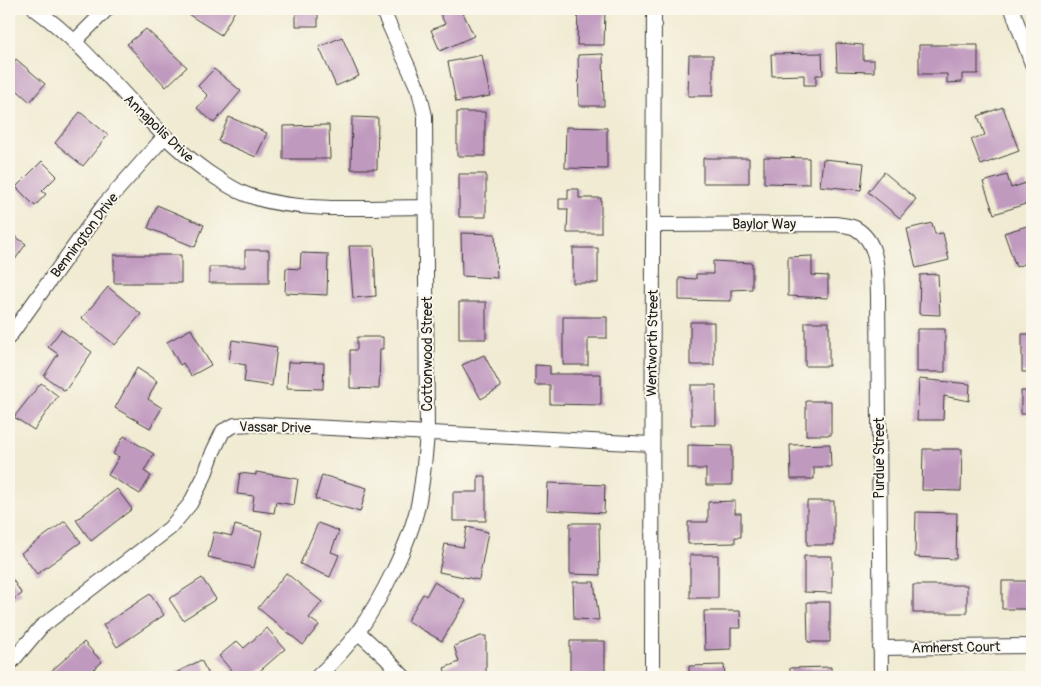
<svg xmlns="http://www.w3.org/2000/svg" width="1041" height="686" font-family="Pangolin,sans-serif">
	<rect width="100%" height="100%" fill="#fbf7ec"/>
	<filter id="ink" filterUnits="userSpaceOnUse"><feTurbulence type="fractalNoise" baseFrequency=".02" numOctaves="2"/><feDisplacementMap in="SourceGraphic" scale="10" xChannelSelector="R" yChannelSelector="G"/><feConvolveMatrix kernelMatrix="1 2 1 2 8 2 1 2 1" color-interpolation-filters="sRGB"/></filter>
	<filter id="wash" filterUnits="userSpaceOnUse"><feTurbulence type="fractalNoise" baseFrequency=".0096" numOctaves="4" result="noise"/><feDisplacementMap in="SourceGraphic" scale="20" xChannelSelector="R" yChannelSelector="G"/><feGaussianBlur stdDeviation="1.12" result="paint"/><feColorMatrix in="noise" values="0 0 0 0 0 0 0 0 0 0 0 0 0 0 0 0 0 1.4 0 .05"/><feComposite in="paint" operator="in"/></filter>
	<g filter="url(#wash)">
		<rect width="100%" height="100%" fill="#f0ebd2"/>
		<g id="blocks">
			<!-- building -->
			<path fill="#c099bf" d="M184,9H236L221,35L183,11Z
				M296,9H318V26H296Z
				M438,9H461L474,36L440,51L431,30L445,24Z
				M578,9H605L604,45H577Z
				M146,29L187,67L166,87L127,44Z
				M342,37L359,76L336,86L319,47Z
				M836,43L863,45V60H874V72L837,71Z
				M919,45H978V74H962V82L947,83V74H919Z
				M822,53L823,75H816V85H804V75L772,76L771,54Z
				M603,54L604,106H579L578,55Z
				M482,55L490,96L456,102L448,62Z
				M689,55H713V96H688Z
				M16,59L45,84L30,102L9,83V68Z
				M214,69L241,91L214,123L197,108L208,96L198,86Z
				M1003,107L1019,151L981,165L971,139L985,135L978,116Z
				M80,112L108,135L83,166L55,143Z
				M457,112H485V156H457Z
				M229,117L267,133L256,157L218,141Z
				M352,117L378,118L377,169H351Z
				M329,125L330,159H283V126Z
				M566,127L607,128V169L565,168Z
				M764,157L809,158V184L764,183Z
				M703,158H749V183H703Z
				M823,159L864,163L861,190L820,186Z
				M42,161L57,176L42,191L46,194L35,206L16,187Z
				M884,172L916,199L900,218L868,192Z
				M459,174H486V217H459Z
				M1007,175L1011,188L1026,183L1032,202L994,214L983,182Z
				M568,189H579V198H601V233H567L568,209H559V199H568Z
				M157,205L204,225L195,247L148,228Z
				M932,223L935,234L943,233L949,260L916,268L907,229Z
				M1030,225L1032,233V261L1016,267L1004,233Z
				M9,232L26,244L9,268Z
				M461,233L495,234L497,278L462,276Z
				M349,246H374L376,296L353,298Z
				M573,248H598V283H573Z
				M245,250H269V283H209V267H245Z
				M301,253L328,254L327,295L285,293L286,268L300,269Z
				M114,255H181V283H114Z
				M812,256V275L828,276V298L788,296V257Z
				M713,261L752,263V289L731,290V301L679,300V278L696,279V274H713Z
				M938,274L940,315L919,314L920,275Z
				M108,287L141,314L115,345L82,318Z
				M459,302H486V339H459Z
				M563,317H607V338H588V365H563Z
				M690,322H714V365H690Z
				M805,322H829V366H805Z
				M191,329L211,365L191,376L183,363L180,365L167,342Z
				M917,329H945V372H917Z
				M61,330L92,352L65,391L44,376L58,354L48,347Z
				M1022,334H1032V372H1022Z
				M357,337H383V349H380L379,389L350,388V350H357Z
				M232,340L277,347L272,386L244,382L246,365L229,362Z
				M484,355L501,387L481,399L462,365Z
				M288,362L324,363L323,389L287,388Z
				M535,365L550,366V374H601V405L550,404V385H535Z
				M137,368L157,381L148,399L162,408L150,428L115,408Z
				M919,379L970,384L969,401L944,396L943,420H917Z
				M41,383L58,396L34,430L14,417Z
				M691,385H716V425H691Z
				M1021,391H1032V414H1021Z
				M806,401H831V435H806Z
				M124,436L154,454L144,471L151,476L140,494L108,475L119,457L113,454Z
				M830,444L831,467H814V479H791L790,445Z
				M688,445L732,446V485H706V469H688Z
				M923,449H962L961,491L922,490Z
				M256,472L298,479L294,505L276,502L274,513L252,510L254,496L237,494L240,473L256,475Z
				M322,475L367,488L360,512L315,499Z
				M478,476H486V521H453V492H478Z
				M548,483L605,485L604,513L547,510Z
				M117,489L132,509L91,541L76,520Z
				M735,501V513H741V537H735V543L688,544V522H708V502Z
				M807,501H834V545H807Z
				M916,512L957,513L956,559L915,557Z
				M65,521L81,542L37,574L21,553Z
				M318,523L339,531L331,552L339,555L330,577L300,564Z
				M570,523H599L600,575L570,574Z
				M235,525L262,532L254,568L208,557L214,532L232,536Z
				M467,527L488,532L479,580L439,572L445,544L463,547Z
				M690,555H718V598H690Z
				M804,556H832V593L804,592Z
				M286,573L322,602L309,618L319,625L303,645L258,608Z
				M9,574L22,594L9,602Z
				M202,578L216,599L183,620L169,599Z
				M1002,581H1032V609H1002Z
				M434,582L466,601L442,641L407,621L423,594L426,596Z
				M573,582H594L599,620L574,619Z
				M913,585H967V613H913Z
				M150,594L164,615L117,647L103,625Z
				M807,602H830V642H808Z
				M704,611H740L741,628H731V649L705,650Z
				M267,628L285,649L253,677H237L219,656L237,641L244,648Z
				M481,636H486V677H447L444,668L459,662L454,646Z
				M570,641H605V677H570Z
				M84,642L102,662L85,677H61L60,676L52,677L49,673Z
				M201,660L210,677H168Z
				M724,665L725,677H689V666Z
				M831,667V677H790V668Z"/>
		</g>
	</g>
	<g filter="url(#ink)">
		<use href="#blocks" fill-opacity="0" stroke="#3c3b37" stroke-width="1"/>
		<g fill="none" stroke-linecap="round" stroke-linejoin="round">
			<!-- minor casing -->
			<g stroke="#3c3b37" stroke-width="16">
				<path id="minor" d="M35,9C100,55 143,127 209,173C220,180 232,189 245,194C295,214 372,207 426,207
					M1012,9L1032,64
					M74,42L107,9
					M654,225L835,224C841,225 849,225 855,228C879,242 877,270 878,295L881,677
					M9,337L104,205L165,136
					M358,632L384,656L404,677
					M880,648L1032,646
					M9,665L41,627L170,528L190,504L204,477L213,452L223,431L235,425L251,424L651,444
					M317,677C331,664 346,648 358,632C380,601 410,543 418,505C423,481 425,458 427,434L425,116L419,91L382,9
					M652,677C651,454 654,232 654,9"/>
			</g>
			<!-- minor -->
			<use href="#minor" stroke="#fff" stroke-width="14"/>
		</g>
	</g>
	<g text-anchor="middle" stroke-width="4" stroke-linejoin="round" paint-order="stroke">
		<!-- street labels -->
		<g font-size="14" fill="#1c1c1c" stroke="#fbf7ec">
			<text transform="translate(159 128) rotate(44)" y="5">Annapolis Drive</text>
			<text x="764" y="229">Baylor Way</text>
			<text transform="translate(84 235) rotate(-53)" y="5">Bennington Drive</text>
			<text transform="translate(652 343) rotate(-89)" y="5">Wentworth Street</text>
			<text transform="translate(427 354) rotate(-90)" y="5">Cottonwood Street</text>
			<text transform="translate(275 427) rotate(1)" y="5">Vassar Drive</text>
			<text transform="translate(879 458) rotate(-90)" y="5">Purdue Street</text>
			<text transform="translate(956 647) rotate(-1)" y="5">Amherst Court</text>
		</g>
	</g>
	<!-- margin -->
	<rect width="1041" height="686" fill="none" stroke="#fbf7ec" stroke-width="30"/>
</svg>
